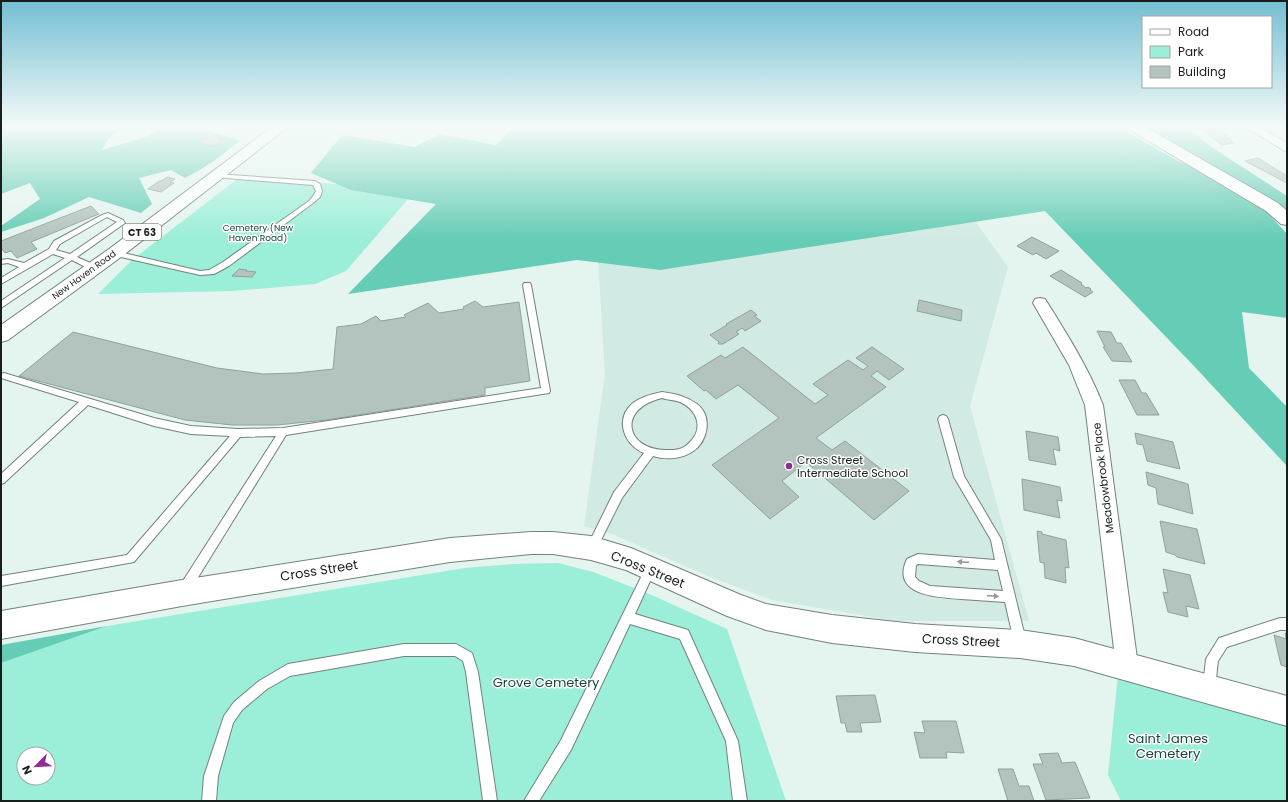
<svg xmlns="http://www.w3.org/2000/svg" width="1288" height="802" font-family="Poppins,sans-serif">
	<rect width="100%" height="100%" fill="#e4f4ef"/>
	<!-- built -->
	<path fill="#d1eae3" d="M962,203L1008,267L970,406L1029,621H896L772,600L710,577L612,534L584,526L605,374L598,260Z"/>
	<!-- green -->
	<path fill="#9beed8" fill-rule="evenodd" d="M241,176L415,191L346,271L315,284L232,291L98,294L132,260Z
		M558,563L593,572L647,593L727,629L786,801H1V663L107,626L465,568L513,564ZM24,754H48V778H24Z
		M1118,674L1287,722V801H1121L1108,775Z"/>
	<!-- forest -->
	<path fill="#65cdb5" d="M1,127H123L108,139L102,150L148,136L162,127H182L180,128L210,131L240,140C223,155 205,168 185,178L171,170L139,178L152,204L141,213L89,197L44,218L1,232V226L40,199L30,183L1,194Z
		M513,127H1017L1124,130L1261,209L1287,234V318L1242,312L1249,368L1287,407V466L1193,365L1045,211L660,270L577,260L348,294L436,204L351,190L311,173L342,135L415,147L440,134L496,145Z
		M1140,127H1187L1213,148L1287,196V213L1280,207Z
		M107,626L1,663V645Z"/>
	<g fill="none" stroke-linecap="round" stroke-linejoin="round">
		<!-- river -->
		<path fill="#65ccb4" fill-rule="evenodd" d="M986,127H1013L1167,157L1198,169L1258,202L1287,234V254L1279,252L1242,212L1184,177L1155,166L1006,137L988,131Z"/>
	</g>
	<!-- building -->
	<path fill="#b3c3be" stroke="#92a19d" d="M191,127H196L200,128L190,133L184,130Z
		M1205,127H1217L1223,131H1220L1227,136H1225L1235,143L1222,145L1200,128H1207Z
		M214,135L219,136L217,138L223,139L215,146L199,143L207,137H212Z
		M1258,158L1287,176V183L1245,161Z
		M167,177L175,179L170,182L174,183L161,192L148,189L159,181H161Z
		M91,206L99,214L31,242L37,249L17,258L11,251L5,253L1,248V241Z
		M1032,237L1059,251L1046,259L1036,253L1033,255L1017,246Z
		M239,269L247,270L246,271L256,272L252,277L232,276Z
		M1061,270L1082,283L1081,284L1086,288L1088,287L1091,289L1090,290L1093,292L1085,297L1050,276Z
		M919,300L962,310L961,321L917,311Z
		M475,301L483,307L519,302L530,381L485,388V395L326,420L277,425H232L185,420L19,376L73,332L217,368L263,374L296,373L333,369L337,327L361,324L376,316L381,321L406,317L404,315L428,303L439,313L464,309L463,307Z
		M751,310L757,315L754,316L761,321L745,331L742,328L736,332L739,334L723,344H718L719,342L710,335L727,325L726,324Z
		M1097,331L1111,332L1117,343H1121L1132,362L1112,361L1103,347H1105Z
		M743,347L815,404L828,395L813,384L848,360L863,370L868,366L856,358L872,347L904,369L889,380L877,371L871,376L886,387L816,438L832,450L845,441L909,491L874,520L806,462L782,481L799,497L770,519L712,465L779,418L738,385L716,399L706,390L704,391L687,376L721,355L725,358Z
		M1119,380H1135L1142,393H1146L1159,415H1137Z
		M1026,431L1058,437L1060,451L1053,449L1056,465L1029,460Z
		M1135,433L1173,442L1180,469L1147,461L1143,445L1137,444Z
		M1146,472L1188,484L1193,514L1158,504L1156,488L1148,485Z
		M1022,479L1060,487L1062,501L1057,500L1060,518L1024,510Z
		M1160,521L1197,529L1205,564L1177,557L1175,555L1166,552Z
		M1037,531L1042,532V534L1066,540L1069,568L1065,567L1066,583L1045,578L1044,563L1040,562Z
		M1163,569L1190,575L1199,609L1186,606L1188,617L1168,612L1163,592L1168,593Z
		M1285,633L1287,634V667L1281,665L1274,635L1286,639Z
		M875,695L881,722L860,723L862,732H847L845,723H841L836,696Z
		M922,721H956L964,753L946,752L947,758H920L914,732L925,733Z
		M1058,753L1062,763L1075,762L1090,798L1046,800L1033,764H1043L1039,754Z
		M998,769H1013L1019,786H1029L1034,801H1008Z"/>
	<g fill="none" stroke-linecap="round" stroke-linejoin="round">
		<!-- lane casing -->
		<g stroke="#73827d" stroke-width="2">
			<path id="lane" d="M216,174L315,181L320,184L322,191L320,197L313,203L229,266L214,274L200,275L112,255L111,253L115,251L200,271L209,270L223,262L309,201L314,195L316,191L313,185L214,177V175Z
				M108,213L123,220L125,223L77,257L97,266V270H91L72,260L1,308V301L65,258L53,254L1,284V278L19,267L8,263L1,264V260L8,259L24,263L49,249L54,241L102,215ZM107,217L117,222L70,254L56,250L60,244Z
				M524,283H530L531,285L550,391L549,393L286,435L189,592L185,593L181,592L179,588L181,584L276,436L240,437L134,562L1,586V576L127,555L230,436L191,434L154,426L88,405L4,483L1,484V474L79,402L1,378V374L4,373L154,418L191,426L238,429L283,428L541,388L523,285Z
				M662,392C675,394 686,396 697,404C713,416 708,442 692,452C681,459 665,460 653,456L622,498L596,550L592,552L588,550L587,547L614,492L644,453C624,445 614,419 633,403C641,397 652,394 662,392ZM662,398C668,400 675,400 680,402C698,410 704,429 689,443C683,450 675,450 666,450C626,450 616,409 662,398Z
				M943,415L946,416L948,419L964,476L1001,539L1026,641L1024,645L1020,647L1016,645L1014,641L1005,602C991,601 976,600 961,599C938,597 890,596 907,559L918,554L995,560L991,540L954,477L938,419L940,416ZM918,564L998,570L1003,591L930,586L919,581L915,577L916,565Z
				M651,563L655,565L656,568L635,614L688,630L738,741L747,801H733L726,741L680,639L630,624L571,750L539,801H524L561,740L647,565Z
				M1280,618H1287V630H1280L1227,647L1218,661L1215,687L1213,691L1209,693L1205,691L1203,687L1206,659L1219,638Z
				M404,644H456L472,653L478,672L497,801H483L466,672L463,661L455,656H404L290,676L267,689L242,710L233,723L218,776L216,801H202L204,776L224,716L234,702L259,681L288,664Z"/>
		</g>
		<!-- street casing -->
		<g stroke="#73827d" stroke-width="2">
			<path id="street" d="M1246,127H1259L1287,143V152L1283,150Z
				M1040,298L1045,299C1067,334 1088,367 1103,405L1138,666L1135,674L1127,677L1119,674L1116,666L1085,405L1069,365L1033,303L1035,299Z"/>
		</g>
		<!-- secondary casing -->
		<g stroke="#73827d" stroke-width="2">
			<path id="secondary" d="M1128,127H1145L1278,203L1287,211V225L1281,224L1266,211L1130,130Z
				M531,532H553L591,536L631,548L741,595L766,604L832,615L915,624L1020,630L1074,638L1287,696V726L1074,666L1020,658L915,652L832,643L766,630L727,616L626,570L591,560L553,554H531L450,562L182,606L1,639V611L182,580L450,538Z"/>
		</g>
		<!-- primary casing -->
		<g stroke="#73827d" stroke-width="2">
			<path id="primary" d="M272,127H288L121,257L8,340L1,342V325L109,249Z"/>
		</g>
		<!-- lane -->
		<use href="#lane" fill="#fff" fill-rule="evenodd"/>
		<!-- street -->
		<use href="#street" fill="#fff" fill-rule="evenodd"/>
		<!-- secondary -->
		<use href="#secondary" fill="#fff" fill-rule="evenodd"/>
		<!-- primary -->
		<use href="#primary" fill="#fff" fill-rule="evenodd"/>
	</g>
	<!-- one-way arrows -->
	<defs><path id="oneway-solid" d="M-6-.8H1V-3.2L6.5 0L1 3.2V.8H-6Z"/></defs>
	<g fill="#989a99">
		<use href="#oneway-solid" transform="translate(963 562) rotate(-176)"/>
		<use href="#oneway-solid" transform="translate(993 596) rotate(4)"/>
	</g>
	<!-- sky -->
	<linearGradient id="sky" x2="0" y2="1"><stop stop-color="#73bed3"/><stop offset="0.53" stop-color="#f3faf8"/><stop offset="1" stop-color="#f3faf8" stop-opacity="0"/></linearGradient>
	<rect width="1288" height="239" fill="url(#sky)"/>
	<!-- markers -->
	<circle fill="#902d94" stroke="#fff" stroke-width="1.5" cx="789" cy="466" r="4"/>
	<g text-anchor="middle" stroke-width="3" stroke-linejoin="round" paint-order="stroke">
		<!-- far-park labels -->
		<g font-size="9" fill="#18463c" stroke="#fff">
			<text x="258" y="231">Cemetery (New<tspan x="258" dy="10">Haven Road)</tspan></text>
		</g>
		<!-- far-street labels -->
		<g font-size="9" fill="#191f1d" stroke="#fff">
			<text transform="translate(84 275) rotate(-36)" y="3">New Haven Road</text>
		</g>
		<!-- shield labels -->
		<rect fill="#fff" stroke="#5e6261" stroke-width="1" x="123" y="224" width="38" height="16" rx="3"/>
		<g font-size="10" font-weight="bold" fill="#191f1d">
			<text x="142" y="236">CT 63</text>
		</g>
		<!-- poi labels -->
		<g font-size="11" fill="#191f1d" stroke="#fff" text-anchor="start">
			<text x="797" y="464">Cross Street<tspan x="797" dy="13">Intermediate School</tspan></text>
		</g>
		<!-- street labels -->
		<g font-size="11" fill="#191f1d" stroke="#fff">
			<text transform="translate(1103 478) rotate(-97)" y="4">Meadowbrook Place</text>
		</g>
		<!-- near-street labels -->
		<g font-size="13" fill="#191f1d" stroke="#fff">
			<text transform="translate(648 569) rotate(22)" y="5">Cross Street</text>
			<text transform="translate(319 570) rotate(-9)" y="5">Cross Street</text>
			<text transform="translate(961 640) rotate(3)" y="5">Cross Street</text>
		</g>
		<!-- near-park labels -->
		<g font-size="13" fill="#18463c" stroke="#fff">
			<text x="546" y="687">Grove Cemetery</text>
			<text x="1168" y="743">Saint James<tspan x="1168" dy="15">Cemetery</tspan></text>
		</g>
	</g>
	<!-- border -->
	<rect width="1288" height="802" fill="none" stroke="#191f1d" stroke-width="4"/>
	<!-- legend -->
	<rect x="1142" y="16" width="130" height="72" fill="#ffffff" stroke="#a3a5a5"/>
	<rect x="1150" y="29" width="20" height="6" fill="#ffffff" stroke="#a3a5a5"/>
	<text x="1178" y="36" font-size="12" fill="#191f1d">Road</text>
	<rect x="1150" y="46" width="20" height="12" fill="#9beed8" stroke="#a3a5a5"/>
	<text x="1178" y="56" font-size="12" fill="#191f1d">Park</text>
	<rect x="1150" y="66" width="20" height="12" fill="#b3c3be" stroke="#a3a5a5"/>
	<text x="1178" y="76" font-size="12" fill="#191f1d">Building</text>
	<!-- north arrow -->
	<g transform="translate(36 766) rotate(246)"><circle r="19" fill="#ffffff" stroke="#a3a5a5"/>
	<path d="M0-3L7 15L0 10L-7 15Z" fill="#902d94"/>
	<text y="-6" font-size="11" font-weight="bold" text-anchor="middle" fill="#191f1d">N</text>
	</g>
</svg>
